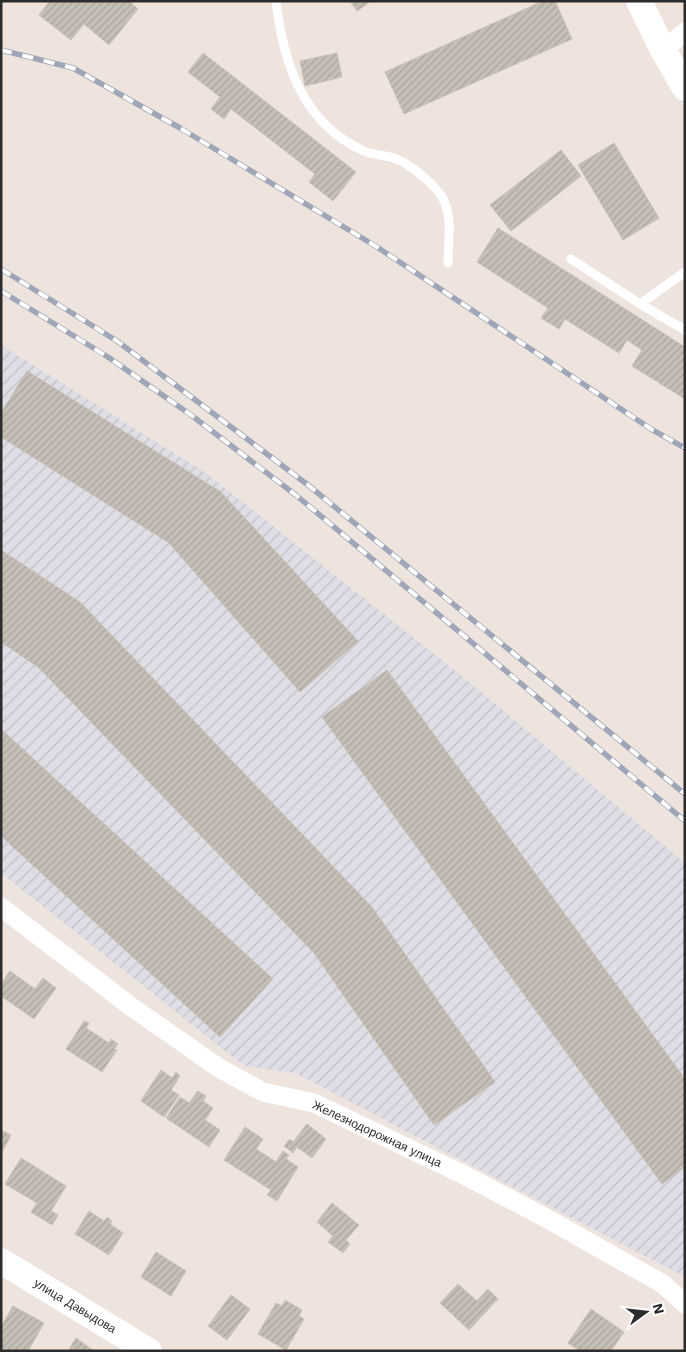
<svg xmlns="http://www.w3.org/2000/svg" width="686" height="1352" font-family="'Work Sans',sans-serif">
	<defs>
		<pattern id="industrial-furrows" width="10" height="10" patternUnits="userSpaceOnUse" patternTransform="scale(1.25)"><rect width="10" height="10" fill="#dfdee6"/><path d="M-1 1l2-2M0 10L10 0M9 11l2-2" fill="none" stroke="#c0bfc5"/></pattern>
		<pattern id="building-hatch" width="6" height="6" patternUnits="userSpaceOnUse" patternTransform="scale(1.25)"><rect width="6" height="6" fill="#c6bfb8"/><path d="M-1 1l2-2M0 6l6-6M5 7l2-2" fill="none" stroke="#aaa49e"/></pattern>
	</defs>
	<rect width="100%" height="100%" fill="#eee4dd"/>
	<!-- industrial -->
	<path fill="url(#industrial-furrows)" d="M1,345L206,473L468,681L685,863V1277L295,1073L244,1066L1,873Z"/>
	<!-- building -->
	<path fill="url(#building-hatch)" stroke="#cac0b6" d="M50,1H129L138,9L109,45L84,24L71,40L39,15Z
		M350,1H371L357,11Z
		M543,1H555L572,39L404,114L385,72Z
		M203,53L356,172L333,201L309,182L315,174L231,109L224,119L211,109L220,97L188,72Z
		M337,53L342,77L305,86L300,61Z
		M614,143L659,218L623,240L578,165Z
		M561,150L581,176L511,231L490,205Z
		M498,228L685,347V399L632,366L642,350L627,340L619,353L565,319L559,329L541,318L548,308L477,262Z
		M27,371L221,492L358,641L300,692L169,543L1,437V413Z
		M1,550L80,602L372,907L495,1082L434,1125L314,953L38,667L1,642Z
		M387,670L685,1079V1167L662,1184L322,717Z
		M1,729L273,979L220,1037L1,836Z
		M10,971L35,989L43,978L56,988L34,1019L1,996V984Z
		M84,1021L89,1023L86,1028L109,1043L111,1039L118,1044L114,1049L117,1050L102,1072L66,1049Z
		M161,1070L172,1078L176,1072L180,1076L171,1090L179,1095L164,1117L141,1101Z
		M198,1091L206,1096L203,1101L213,1108L205,1120L220,1130L209,1147L166,1118L180,1097L189,1103Z
		M307,1124L326,1139L312,1158L297,1147L293,1153L284,1146L290,1139L293,1142Z
		M245,1127L263,1139L256,1149L276,1162L283,1151L289,1155L286,1159L298,1167L277,1201L267,1195L271,1190L224,1160Z
		M1,1130L11,1135L1,1154Z
		M21,1158L66,1186L51,1211L58,1215L52,1225L31,1212L37,1203L5,1184Z
		M332,1203L359,1225L346,1240L350,1244L343,1253L328,1242L333,1236L317,1222Z
		M89,1211L104,1221L107,1217L112,1221L110,1224L123,1233L109,1255L75,1234Z
		M156,1252L186,1271L171,1296L141,1277Z
		M458,1284L477,1301L488,1289L498,1299L469,1330L440,1303Z
		M231,1295L250,1309L227,1340L208,1326Z
		M285,1300L302,1310L299,1316L304,1319L286,1350L258,1334L276,1303L282,1306Z
		M13,1306L44,1323L28,1351H1V1327Z
		M591,1309L624,1332L611,1351H580L568,1343Z
		M76,1338L94,1351H68Z"/>
	<g fill="none" stroke-linecap="round" stroke-linejoin="round">
		<!-- service -->
		<path stroke="#fff" stroke-width="9" d="M276,1C283,63 303,124 364,151C373,155 384,155 394,158C409,163 436,185 443,199C453,218 448,242 448,263
			M571,259L640,304L685,330
			M640,304L685,272"/>
		<!-- minor -->
		<path stroke="#fff" stroke-width="19" d="M663,50L685,32
			M1,907L133,1008L219,1068L263,1092L314,1103L464,1175L546,1218L663,1284L685,1304"/>
		<!-- secondary -->
		<path stroke="#fff" stroke-width="26" d="M639,1L663,50L685,88
			M1,1261L149,1351"/>
		<!-- rail casing -->
		<g stroke="#9fa6b8" stroke-width="5.5">
			<path id="rail" d="M1,50L73,68L180,128L377,247L651,429L685,448
				M1,269L117,341L308,485L685,794
				M1,291L108,357L191,415L297,496L685,821"/>
		</g>
		<!-- rail -->
		<use href="#rail" stroke="#fff" stroke-width="4" stroke-dasharray="11" stroke-linecap="butt"/>
	</g>
	<g text-anchor="middle" stroke-width="4.5" stroke-linejoin="round" paint-order="stroke">
		<!-- street labels -->
		<g font-size="12" fill="#2c2c2c" stroke="#fff">
			<text transform="translate(377 1134) rotate(25)" y="4">Железнодорожная улица</text>
			<text transform="translate(75 1306) rotate(31)" y="4">улица Давыдова</text>
		</g>
	</g>
	<!-- border -->
	<rect width="686" height="1352" fill="none" stroke="#2c2c2c" stroke-width="5"/>
	<!-- north arrow -->
	<g transform="translate(646 1312) rotate(75)" stroke="#ffffff" stroke-width="4" paint-order="stroke">
	<path d="M0-4L9 19L0 12L-9 19Z" fill="#2c2c2c"/>
	<text y="-8" font-size="14" font-weight="bold" text-anchor="middle" fill="#2c2c2c">N</text>
	</g>
</svg>
